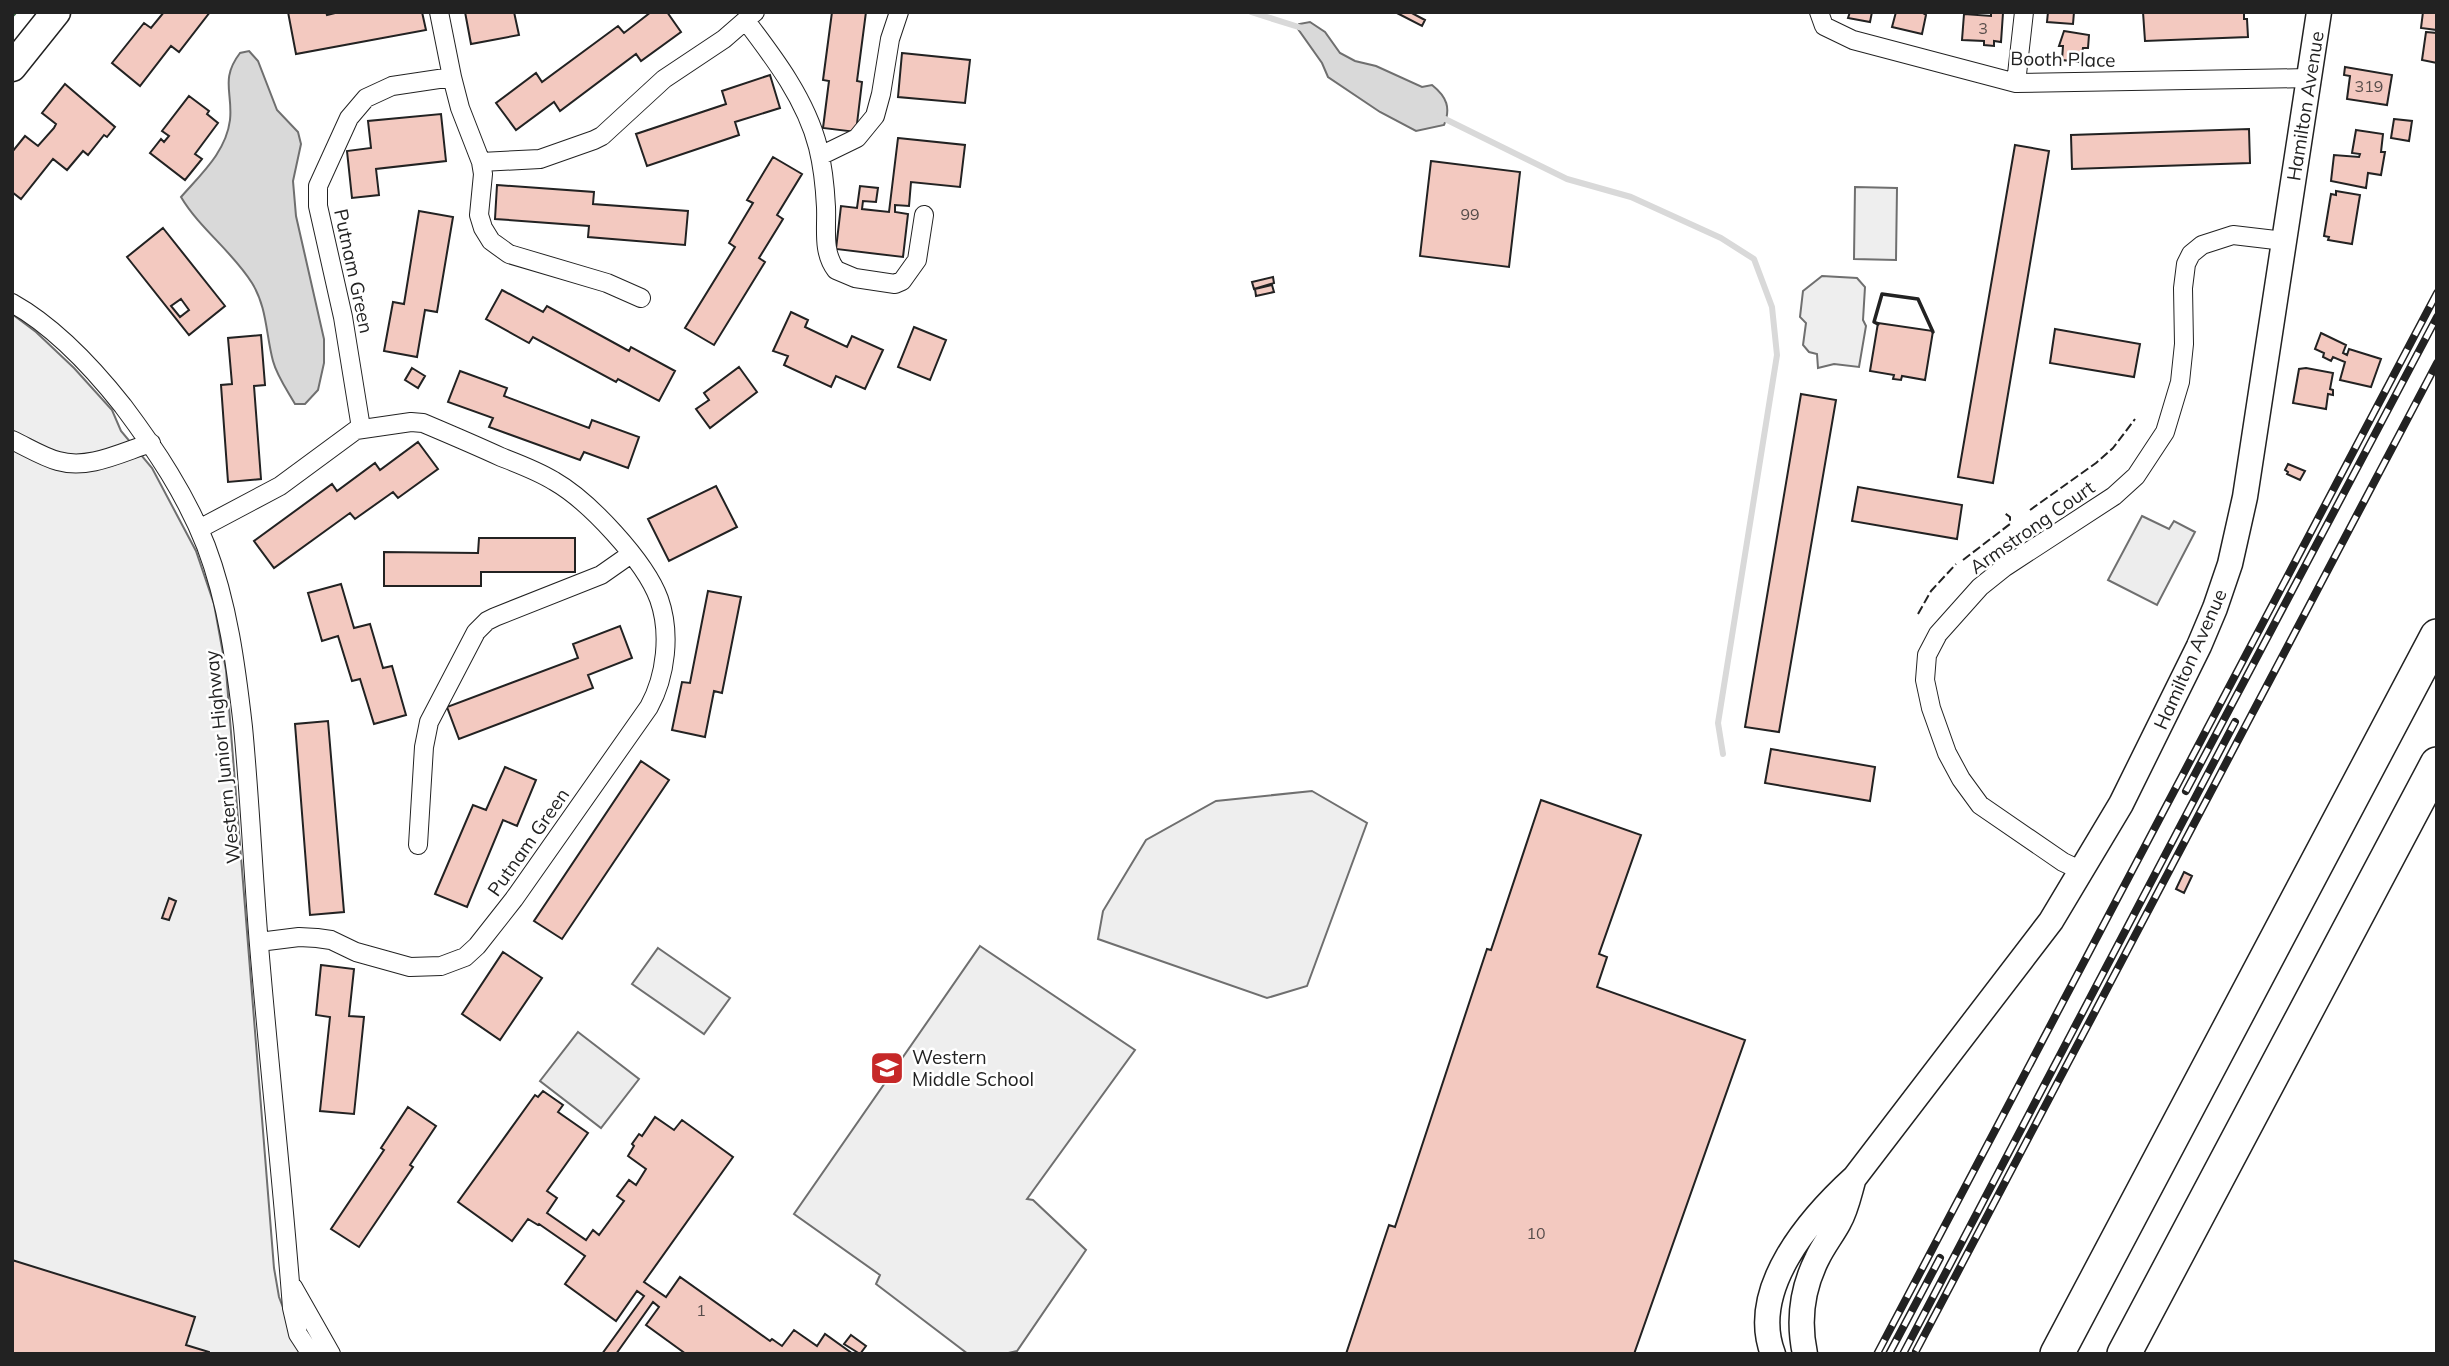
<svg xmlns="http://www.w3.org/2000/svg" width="2449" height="1366" font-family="Mulish,sans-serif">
	<rect width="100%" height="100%" fill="#fff"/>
	<!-- green -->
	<path fill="#eee" stroke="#6f6f6f" stroke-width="2" d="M1855,187L1897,188L1896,260L1854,259Z
		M1822,276L1857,278L1865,287L1863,320L1866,326L1859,367L1834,364L1818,368L1817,354L1809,352L1803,345L1806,323L1800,317L1803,291Z
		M12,314L36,332L74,368L112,410L121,431L152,468L196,551L214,604L226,670L274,1268L279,1297L301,1354H12Z
		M1312,791L1367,823L1307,986L1267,998L1098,939L1103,911L1146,840L1216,801Z
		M980,946L1135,1050L1027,1199L1033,1200L1086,1250L1017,1351L1004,1354H968L876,1284L880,1275L794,1214Z
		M658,948L730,998L704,1034L632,984Z"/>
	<!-- parking -->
	<path fill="#ededed" stroke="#6f6f6f" stroke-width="2" d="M2142,516L2169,529L2174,521L2195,532L2157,605L2108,580Z
		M578,1032L639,1079L601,1128L540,1081Z"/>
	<!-- water -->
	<path fill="#d9d9d9" stroke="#6f6f6f" stroke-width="2" d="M1310,22L1325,32L1340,53L1355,61L1376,66L1422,87L1432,85C1447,97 1451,108 1444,125L1416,131L1380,112L1328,77L1322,63L1298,29L1299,24Z
		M249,51L258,61L277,110L298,132L301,144L293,181L296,216L324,339V363L318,390L305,404H295C287,390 277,376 273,361C266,335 267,307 252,283C232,251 200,229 181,197C201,174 226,152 230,120C233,93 220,79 240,53Z"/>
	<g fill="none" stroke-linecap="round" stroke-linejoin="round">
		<!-- stream -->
		<path stroke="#d9d9d9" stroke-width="6" d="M1251,12L1305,29
			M1439,116L1567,179L1631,197L1721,238L1754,259L1772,307L1777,355L1718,723L1723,754"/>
	</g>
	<!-- building -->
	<path fill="#f3c9c0" stroke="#222" stroke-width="2" fill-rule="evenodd" d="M164,12H210L179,52L171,46L140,86L112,63L144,23L151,28Z
		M288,12H326L327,15L339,12H422L426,30L296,54Z
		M465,12H514L519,35L471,44Z
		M651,12H667L681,32L641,61L636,54L560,111L554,102L516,130L496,103L536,73L542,82L618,26L624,33Z
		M832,12H866L857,81L862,82L856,132L823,128L829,81L823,80Z
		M1395,12H1410L1425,20L1422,26Z
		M1850,12H1872L1870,22L1848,18Z
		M1896,12H1921L1926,15L1922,34L1892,27Z
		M1991,12L2003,13L2001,42L1994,41V46L1984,45V41L1962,40L1964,14L1991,16Z
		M2048,12H2074L2073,24L2047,22Z
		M2143,12H2244V19H2247L2248,37L2145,41Z
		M2423,12H2437V30L2421,28Z
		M2064,31L2089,35L2088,48H2083L2080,62L2062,60L2063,46H2059Z
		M2426,32L2437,33V63L2422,60Z
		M902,53L970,60L965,103L898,97Z
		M2345,67L2392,75L2387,105L2347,99L2350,76L2344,75Z
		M770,75L780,108L735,122L739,135L647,166L636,134L726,104L722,91Z
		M65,84L115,127L107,137L104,135L88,155L83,151L67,170L53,159L21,199L12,192V152L25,136L38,146L54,128L56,124L42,113Z
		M189,96L209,111L207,114L218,123L195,154L202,159L185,180L150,153L161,139L164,142L169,136L162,131Z
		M441,114L446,161L376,169L379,195L352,198L347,151L371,148L368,121Z
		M2394,119L2412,121L2409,141L2391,138Z
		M2249,129L2250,163L2072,169L2071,135Z
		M2356,130L2383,134L2381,152H2385L2381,175L2368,173L2366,188L2331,181L2334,155L2359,157L2360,154L2352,153Z
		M898,138L965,145L960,187L911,182L909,206L895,205V212L908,214L903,257L836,249L841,206L857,208L860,186L878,188L876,202L863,201L862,209L889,212Z
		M2015,145L2049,151L1993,483L1958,477Z
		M773,157L802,174L777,215L783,219L759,258L765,262L714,345L685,328L735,247L729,243L753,203L747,200Z
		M1431,161L1520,172L1509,267L1420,256Z
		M497,185L594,192L593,204L688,211L685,245L588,237L589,226L495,219Z
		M2336,191L2360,195L2352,244L2328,240L2329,237L2324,236L2331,194L2336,195Z
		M419,211L453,217L437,312L425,310L417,357L384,351L393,302L404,304Z
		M163,228L225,306L189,335L127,257ZM181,299L189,310L180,317L171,306Z
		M1273,277L1274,283L1254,289L1252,282Z
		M1272,285L1274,292L1256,296L1255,289Z
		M502,290L543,312L547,306L629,351L631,347L675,371L659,401L618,379L616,382L533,337L529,343L486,319Z
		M791,312L808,320L805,327L847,347L852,336L883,350L865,389L836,376L831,387L784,365L788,356L773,351Z
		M1878,323L1933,331L1925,380L1902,376L1901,380L1893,379L1894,375L1870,371Z
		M914,327L946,340L930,380L898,367Z
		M2055,329L2140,344L2134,377L2050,363Z
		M2321,333L2346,345L2343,353L2347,355L2349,349L2381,359L2371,387L2340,380L2345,362L2333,357L2331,361L2323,357L2324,353L2315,349Z
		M261,335L265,385L254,386L261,479L228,482L221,385L232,384L228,338Z
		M739,367L757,392L710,428L696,409L709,400L704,393Z
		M412,368L425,376L418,388L405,380Z
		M2306,368L2333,373L2330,389L2333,390V395L2328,394L2326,409L2293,403L2299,369Z
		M460,371L507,388L504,396L589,428L592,420L639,437L628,468L584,452L580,460L489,427L493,418L448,402Z
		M1801,394L1836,400L1779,732L1745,727Z
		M418,442L438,469L398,498L393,492L355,519L350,513L274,568L254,541L332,484L337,491L375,463L380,470Z
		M2288,464L2305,471L2300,480L2287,474L2288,472L2285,470Z
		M716,486L737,527L669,561L648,519Z
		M1858,487L1962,505L1957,539L1852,521Z
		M479,538H575V572H481V586H384V552L478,553Z
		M341,584L354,628L370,624L383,668L392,666L406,715L374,724L360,679L352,681L338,636L322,641L308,593Z
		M708,591L741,597L722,693L714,691L705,737L672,730L682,682L690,683Z
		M620,626L632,658L588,675L593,688L459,739L447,707L578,658L573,644Z
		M328,721L344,912L310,915L295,724Z
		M1771,749L1875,767L1870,801L1765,783Z
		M641,761L669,780L562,939L534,921Z
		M505,767L536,780L517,826L503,820L467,907L435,894L473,805L486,810Z
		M1541,800L1641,835L1599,954L1607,957L1597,987L1745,1040L1634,1354H1346L1389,1225L1395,1227L1487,949L1491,950Z
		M2184,872L2192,876L2184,893L2176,889Z
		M169,898L176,901L169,920L162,918Z
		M503,952L542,978L500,1040L462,1014Z
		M321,965L354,969L349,1016L364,1017L354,1114L320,1111L330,1017L316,1015Z
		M543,1091L563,1105L558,1112L588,1133L547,1191L557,1198L547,1213L586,1240L593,1230L599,1235L624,1201L617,1196L629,1180L636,1185L646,1169L628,1156L634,1146L632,1144L639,1134L642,1136L655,1117L674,1130L682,1120L733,1157L644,1282L666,1297L680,1277L770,1341L772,1339L782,1346L794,1330L817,1346L825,1334L853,1354H686L646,1325L659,1307L653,1302L616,1354H602L644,1296L637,1291L616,1321L565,1284L585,1256L539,1224L538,1225L528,1219L512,1241L458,1202L535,1095L538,1097Z
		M408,1107L436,1126L410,1165L413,1167L359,1247L331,1229L384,1150L381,1148Z
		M12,1260L195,1317L186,1345L209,1352V1354H12Z
		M851,1335L866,1346L860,1354L844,1344Z"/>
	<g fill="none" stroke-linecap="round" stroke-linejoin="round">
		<!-- street casing -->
		<g stroke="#222" stroke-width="20">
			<path id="street" d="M1819,12L1824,26L1853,40L2016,83L2309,78
				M746,21C775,59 806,100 818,147C823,167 825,187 826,207C827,228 822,252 836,270L855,278L895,284L902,281L917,260L924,215
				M452,77L460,108L481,162L483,174L479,215L483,228L491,241L509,254L607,283L641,298
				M2016,83L2024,12
				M820,156L857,138L875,116L881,94L890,39L899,12
				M481,162L540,159L594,140L602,136L664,79L724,39L755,12
				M12,303C55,327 93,368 123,406C156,450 186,495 206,546C228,604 236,666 243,727C250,800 253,872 259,945C269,1066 283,1187 292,1308L298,1334L311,1354
				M361,428L343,317L318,206V186L349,118L366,98L392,86L452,77L439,12
				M12,440C27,447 43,457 58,461C89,470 122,452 151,443
				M199,529L280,486L356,430L411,422L423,423C449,434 475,445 501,457C519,464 538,471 554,481C589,501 645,561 659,599C671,633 666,676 649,707L514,899L477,946L465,957L441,966L410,967L356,952L331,940L317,938L299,937L259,942
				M418,845L424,747L429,722L476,632L487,621L495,617L601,575L631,554
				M2082,871L2063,862L1980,805L1961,779L1947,753L1931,708L1925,680L1927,655L1938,634L1980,587L2005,567L2114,496L2136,476L2165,432L2180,382L2184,344L2183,288L2186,264L2191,254L2202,245L2233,235L2284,241
				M293,1287L331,1354"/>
		</g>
		<!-- secondary casing -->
		<g stroke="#222" stroke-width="27">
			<path id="secondary" d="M1773,1354C1748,1289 1810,1218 1855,1177L2051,921L2121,804L2199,646L2215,608L2230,564L2245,497L2319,12
				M1805,1354C1798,1321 1802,1289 1817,1259C1823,1246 1832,1235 1839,1222C1846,1210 1849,1195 1853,1181"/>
		</g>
		<!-- primary casing -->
		<g stroke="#222" stroke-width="31">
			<path id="primary" d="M12,67L56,12"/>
		</g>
		<!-- highway casing -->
		<g stroke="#222" stroke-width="36">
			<path id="highway" d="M2057,1354L2437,636
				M2124,1354L2437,764"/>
		</g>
		<!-- street -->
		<use href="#street" stroke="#fff" stroke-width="18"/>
		<!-- secondary -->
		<use href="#secondary" stroke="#fff" stroke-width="24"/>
		<!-- primary -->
		<use href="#primary" stroke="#fff" stroke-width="28"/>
		<!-- highway -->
		<use href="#highway" stroke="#fff" stroke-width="33"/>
		<!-- rail casing -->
		<g stroke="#222" stroke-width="8">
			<path id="rail" d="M2186,791L2437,317
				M1916,1351L2437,363
				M1877,1354L2437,293
				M1889,1354L1940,1258
				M1903,1354L2235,722"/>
		</g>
		<!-- rail -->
		<use href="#rail" stroke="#fff" stroke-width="5" stroke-dasharray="16" stroke-linecap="butt"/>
		<!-- hedge -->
		<path stroke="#2f5e38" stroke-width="5" stroke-dasharray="3.5 5" stroke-linecap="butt" d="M12,15L15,12"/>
		<!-- fence -->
		<path stroke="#222" stroke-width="2" stroke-dasharray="9 3.5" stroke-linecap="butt" d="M2030,510L2096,463L2113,448L2135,419
			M1963,560L2010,524V517L2003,512
			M1918,614L1931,591L1956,564"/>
		<!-- wall -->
		<path stroke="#222" stroke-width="3.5" d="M1878,324L1874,322L1882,294L1918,299L1933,332"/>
	</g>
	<!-- icons -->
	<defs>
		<g id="school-square" transform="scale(1.75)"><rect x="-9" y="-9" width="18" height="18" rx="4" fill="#c62828" stroke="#fff"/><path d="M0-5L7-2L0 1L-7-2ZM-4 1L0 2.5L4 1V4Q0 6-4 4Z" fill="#fff"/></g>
	</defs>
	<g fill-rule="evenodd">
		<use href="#school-square" x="887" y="1068"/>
	</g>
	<g text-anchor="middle" stroke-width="5" stroke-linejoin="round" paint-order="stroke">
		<!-- number labels -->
		<g font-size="16" fill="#564c4a">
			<text x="1983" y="34">3</text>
			<text x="2369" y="92">319</text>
			<text x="1470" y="220">99</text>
			<text x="1536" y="1239">10</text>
			<text x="701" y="1316">1</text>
		</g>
		<!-- street labels -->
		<g font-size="19" fill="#222" stroke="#fff">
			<text transform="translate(2063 59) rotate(1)" y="7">Booth Place</text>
			<text transform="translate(2305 106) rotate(-81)" y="7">Hamilton Avenue</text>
			<text transform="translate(354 271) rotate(78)" y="7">Putnam Green</text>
			<text transform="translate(2032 527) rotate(-35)" y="7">Armstrong Court</text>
			<text transform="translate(2190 659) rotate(-66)" y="7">Hamilton Avenue</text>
			<text transform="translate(222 757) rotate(-96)" y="7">Western Junior Highway</text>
			<text transform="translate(528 842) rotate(-55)" y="7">Putnam Green</text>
		</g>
		<!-- poi labels -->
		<g font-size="19" fill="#222" stroke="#fff" text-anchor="start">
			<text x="912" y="1064">Western<tspan x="912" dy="22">Middle School</tspan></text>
		</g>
	</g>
	<!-- border -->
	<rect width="2449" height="1366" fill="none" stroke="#222222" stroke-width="28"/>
</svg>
